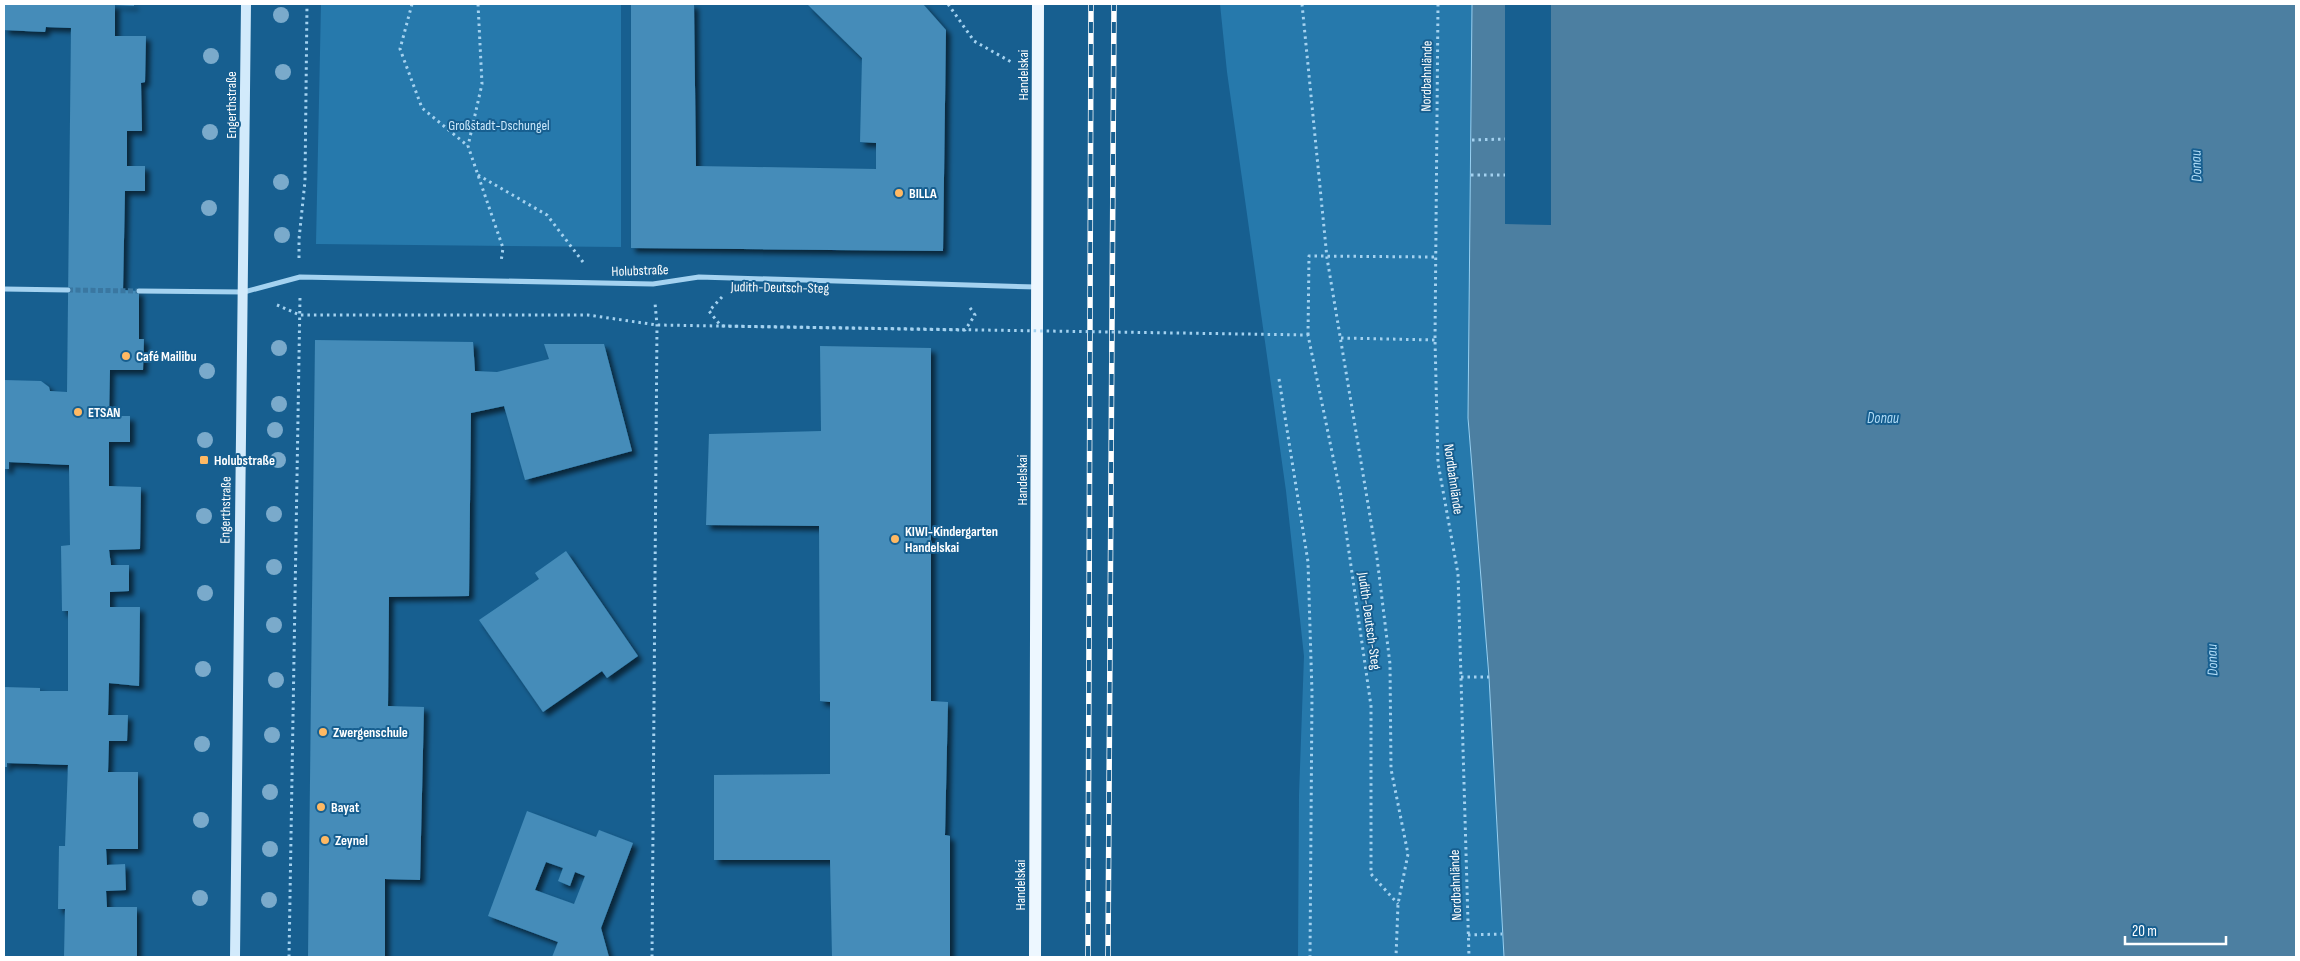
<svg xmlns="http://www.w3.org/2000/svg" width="2300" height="961" font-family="'Sofia Sans Condensed',sans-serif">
	<defs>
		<filter id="shadow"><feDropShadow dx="4.5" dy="4.5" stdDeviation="2.5" flood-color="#0009"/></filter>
	</defs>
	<rect width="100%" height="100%" fill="#175f90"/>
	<!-- green -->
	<path fill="#2679ac" d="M321,4H621V247L316,244Z
		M1220,4H1472L1468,418L1489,677L1504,957H1298L1299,795L1304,656L1286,491L1227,72Z"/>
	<!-- water -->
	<path fill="#4c7fa1" stroke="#97d0f2" d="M1472,4H2296V957H1504L1489,677L1468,418Z"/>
	<!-- pier -->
	<path fill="#175f90" d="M1505,4H1551V225L1505,224Z"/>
	<!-- building -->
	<path fill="#448cb9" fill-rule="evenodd" filter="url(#shadow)" d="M4,4H134V6L115,5V36H146L145,82L141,83L142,131H127V166H145V191H125L123,290L139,291V339H144L143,370H110L109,416H130V442H109V486L141,487L140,549L109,550L111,565H129V591L110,592V607H140L139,686L109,683L108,715H128L127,741H109L108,772H138V849H106L107,865L125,864L126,890L106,891L107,907H137V957H64L65,909H58L59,846H65L68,765L7,763V767H4V687L40,688V691H68V611H62L61,546L70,545L69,465L9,462V469H4V380L41,381L49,387L50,391L67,392L71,28L46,27L45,32L4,30Z
		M631,4H694L696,166L876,169V143L860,142L862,58L807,4H923L946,30L943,251L631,248Z
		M315,340L473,342L475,371L497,372L549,359L544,344H604L632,451L525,480L504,406L471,413L469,596L389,597L388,706L424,707L420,880L385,879V957H308Z
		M820,346L931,348V701L948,702L945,835L950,836V957H832L830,860H714V775L830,774V702L820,701L819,526L706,525L709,434L821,431Z
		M566,551L638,656L607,678L602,671L543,712L479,620L539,579L535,573Z
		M527,811L596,837L599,830L633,843L601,928L609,957H552L558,942L488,916ZM546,862L563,868L558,881L570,886L575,872L585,876L574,904L535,890Z"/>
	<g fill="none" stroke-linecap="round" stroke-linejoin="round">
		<!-- street-tunnel -->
		<path stroke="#3a77a1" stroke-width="5" stroke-dasharray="5 2.5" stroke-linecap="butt" d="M68,290L139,291"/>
		<!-- path -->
		<path stroke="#a4d2f0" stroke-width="3" stroke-dasharray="2.5 4" stroke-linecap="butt" d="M412,4L400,49L422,108L468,146
			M478,4L482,84L468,146L503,248L501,262
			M948,4L974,41L1013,63
			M1302,4L1327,258L1377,558L1390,664L1391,769L1408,854L1398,904L1396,957
			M1438,4L1435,340L1438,463L1458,574L1469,957
			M1472,140L1505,139
			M478,175L547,215L583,262
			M1471,175H1505
			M299,258V239L305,181L307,4
			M277,305L300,315H588L657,325L965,330L975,315L968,305
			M1308,335L1309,256L1436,257
			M1341,338L1435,340
			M1279,379L1308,562L1312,693L1310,957
			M1461,677H1489
			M1468,935L1502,934
			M289,957L300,297
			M652,957L657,325L655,303"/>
		<!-- street -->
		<path stroke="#a4d2f0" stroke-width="5" d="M4,289L68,290
			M139,291L244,292L300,277L653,284L699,277L1037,287"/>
		<!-- secondary -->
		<path stroke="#d2eafb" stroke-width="10" d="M235,957L246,4"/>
		<!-- primary -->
		<path stroke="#edf7ff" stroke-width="12" d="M1035,957L1038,4"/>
		<!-- rail casing -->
		<g stroke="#fff" stroke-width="5.5">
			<path id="rail" d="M1088,957L1091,4
				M1108,957L1114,4"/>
		</g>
		<!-- rail -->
		<use href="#rail" stroke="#175f90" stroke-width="4" stroke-dasharray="11" stroke-linecap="butt"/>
		<!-- path-bridge -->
		<path stroke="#a4d2f0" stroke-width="3" stroke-dasharray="2.5 4" stroke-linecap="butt" d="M722,297L709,311L721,326L1308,335L1341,496L1371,706V874L1398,904"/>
	</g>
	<!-- trees -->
	<g fill="#7aaacb">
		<circle cx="281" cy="15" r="8"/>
		<circle cx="211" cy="56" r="8"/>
		<circle cx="283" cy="72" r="8"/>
		<circle cx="210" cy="132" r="8"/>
		<circle cx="281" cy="182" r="8"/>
		<circle cx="209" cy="208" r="8"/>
		<circle cx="282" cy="235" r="8"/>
		<circle cx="279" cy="348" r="8"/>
		<circle cx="207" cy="371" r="8"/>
		<circle cx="279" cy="404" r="8"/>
		<circle cx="275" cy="430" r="8"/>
		<circle cx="205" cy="440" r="8"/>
		<circle cx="278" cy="460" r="8"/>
		<circle cx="274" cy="514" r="8"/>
		<circle cx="204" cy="516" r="8"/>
		<circle cx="274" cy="567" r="8"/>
		<circle cx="205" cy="593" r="8"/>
		<circle cx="274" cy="625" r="8"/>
		<circle cx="203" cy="669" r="8"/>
		<circle cx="276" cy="680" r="8"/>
		<circle cx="272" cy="735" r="8"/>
		<circle cx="202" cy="744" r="8"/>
		<circle cx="270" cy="792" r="8"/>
		<circle cx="201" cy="820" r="8"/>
		<circle cx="270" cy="849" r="8"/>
		<circle cx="200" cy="898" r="8"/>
		<circle cx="269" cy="900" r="8"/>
	</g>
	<!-- markers -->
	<g fill="#ffb963" stroke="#175f90" stroke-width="2">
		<circle cx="899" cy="193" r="5"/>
		<circle cx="126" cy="356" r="5"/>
		<circle cx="78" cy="412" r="5"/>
		<rect x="199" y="455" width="10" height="10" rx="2.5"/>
		<circle cx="895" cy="539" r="5"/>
		<circle cx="323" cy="732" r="5"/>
		<circle cx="321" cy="807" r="5"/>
		<circle cx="325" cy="840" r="5"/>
	</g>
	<g text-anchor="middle" stroke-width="4" stroke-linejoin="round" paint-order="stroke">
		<!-- street labels -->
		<g font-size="14" fill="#fff" stroke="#175f90">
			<text transform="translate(1023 75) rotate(-90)" y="5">Handelskai</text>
			<text transform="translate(1426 76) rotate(-89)" y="5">Nordbahnlände</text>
			<text transform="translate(231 105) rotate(-90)" y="5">Engerthstraße</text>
			<text transform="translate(640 270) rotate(-2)" y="5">Holubstraße</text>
			<text transform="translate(780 287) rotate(1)" y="5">Judith-Deutsch-Steg</text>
			<text transform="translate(1454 479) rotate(82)" y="5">Nordbahnlände</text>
			<text transform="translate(1022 480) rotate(-90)" y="5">Handelskai</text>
			<text transform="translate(225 510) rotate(-89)" y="5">Engerthstraße</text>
			<text transform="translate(1370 621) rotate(82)" y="5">Judith-Deutsch-Steg</text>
			<text transform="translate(1020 885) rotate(-90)" y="5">Handelskai</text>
			<text transform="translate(1455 885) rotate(-92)" y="5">Nordbahnlände</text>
		</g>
		<!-- park labels -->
		<g font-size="14" fill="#cbe8fb" stroke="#175f90">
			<text x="499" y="130">Großstadt-Dschungel</text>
		</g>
		<!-- poi labels -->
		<g font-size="14" font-weight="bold" fill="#fff" stroke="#175f90" text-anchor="start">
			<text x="909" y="198">BILLA</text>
			<text x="136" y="361">Café Mailibu</text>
			<text x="88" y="417">ETSAN</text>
			<text x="214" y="465">Holubstraße</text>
			<text x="905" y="536">KIWI-Kindergarten<tspan x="905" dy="16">Handelskai</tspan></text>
			<text x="333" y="737">Zwergenschule</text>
			<text x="331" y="812">Bayat</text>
			<text x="335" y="845">Zeynel</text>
		</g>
		<!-- water labels -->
		<g font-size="15" font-style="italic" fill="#b0dcf7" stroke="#175f90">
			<text transform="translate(2196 166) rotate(-92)" y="5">Donau</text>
			<text x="1883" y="423">Donau</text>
			<text transform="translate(2212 660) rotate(-92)" y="5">Donau</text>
		</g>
	</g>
	<!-- border -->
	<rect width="2300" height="961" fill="none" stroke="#ffffff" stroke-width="10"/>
	<!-- scale -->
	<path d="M2125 936v8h101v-8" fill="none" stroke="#ffffff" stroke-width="2.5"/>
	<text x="2132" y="936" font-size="15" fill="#ffffff" stroke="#175f90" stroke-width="4" paint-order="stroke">20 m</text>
</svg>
